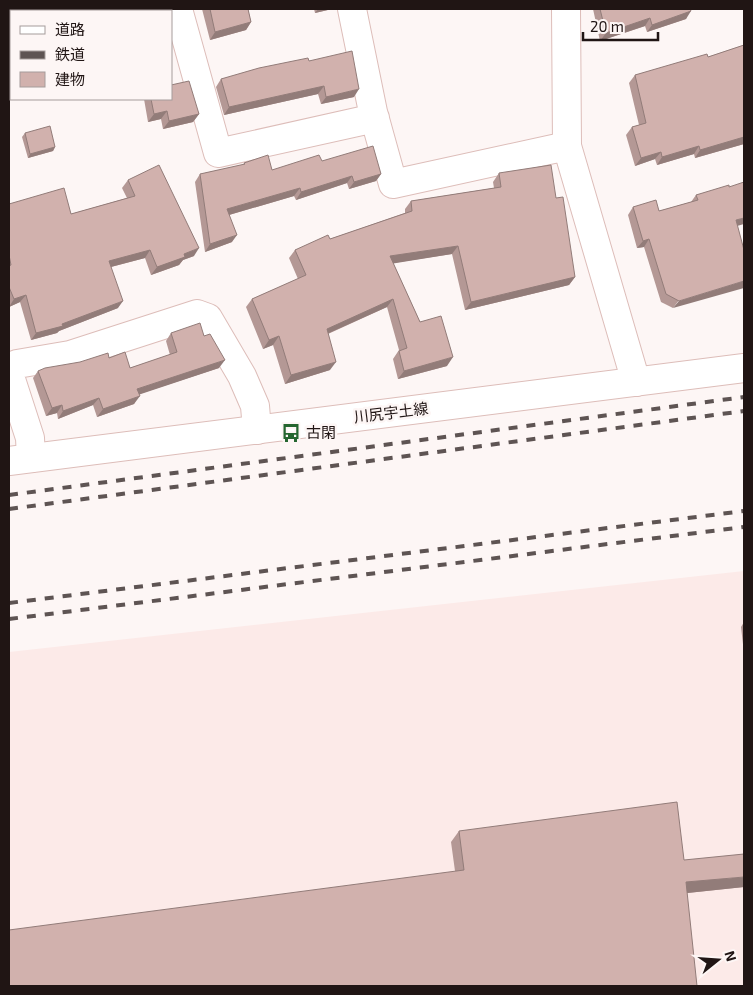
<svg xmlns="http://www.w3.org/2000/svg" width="753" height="995" font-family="'Exo 2','Noto Sans JP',sans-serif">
	<rect width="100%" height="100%" fill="#fdf6f5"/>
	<!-- built -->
	<path fill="#fceae8" d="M744,571V986H9V652Z"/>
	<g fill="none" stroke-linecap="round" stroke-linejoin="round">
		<!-- street casing -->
		<g stroke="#ddbdb9" stroke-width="30">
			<path id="street" d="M178,9L218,153L375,118
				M352,9L373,112L393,184L567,146
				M566,9L567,146L636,382
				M9,367L17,364L70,355L197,314L208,318L242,376L255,406L257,430
				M9,373L30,438L31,458"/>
		</g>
		<!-- secondary casing -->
		<g stroke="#ddbdb9" stroke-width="30">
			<path id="secondary" d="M9,461L744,368"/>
		</g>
		<!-- street -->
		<use href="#street" stroke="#fff" stroke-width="28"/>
		<!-- secondary -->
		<use href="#secondary" stroke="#fff" stroke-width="28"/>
		<!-- rail -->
		<path stroke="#5e5453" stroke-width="4" stroke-dasharray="9 9" stroke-linecap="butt" d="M9,495L744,397
			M9,509L744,411
			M9,603L744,511
			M9,619L744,527"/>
	</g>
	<!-- wall -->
	<path fill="#b49895" d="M202,9H248L251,22L246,30L210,40Z
		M314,9H332L315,13Z
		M593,9H690L686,19L647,32L645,26L600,41Z
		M744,45V144L695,158L694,154L657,165L655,159L635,166L626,135L632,127L639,125L629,83L635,75L708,57Z
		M309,61L354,97L321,104L318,94L224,115L216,87L221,79Z
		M144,99H171L199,114L193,122L163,129L161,119L148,122Z
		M25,133L55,147L53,151L28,158L22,137Z
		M322,161L381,174L376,181L349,189L347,183L296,200L294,196L229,215L232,242L205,252L195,182L200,174L243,165L244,163L272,170Z
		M499,173L556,198L575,277L569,285L465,310L452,254L393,263L420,322L447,366L398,379L393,359L399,350L387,307L328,334L330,370L285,384L273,345L263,349L246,307L252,299L298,279L289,258L295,250L330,239L405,213V209L411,201L494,188L493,182Z
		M128,180L194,256L183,260L179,265L151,275L145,258L111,267L118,308L59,331L57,333L31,340L20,302L9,307V204L71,214L127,198L122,188Z
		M729,187L737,226L673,308L661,302L644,247L637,248L628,215L633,207L659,211L691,202L696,195Z
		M171,333L204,336L219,368L139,394L134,404L97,417L93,405L58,419L57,413L46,416L33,378L38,371L109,358L130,368L170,355L166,341Z
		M744,622V653L741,627Z
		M459,831L684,860L744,887L687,893L455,871L451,842Z"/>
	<!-- shaded-wall -->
	<path fill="#927c79" d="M318,9H332L315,13Z
		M691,11L686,19L647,32L652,25Z
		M650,18L645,26L600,41L606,33Z
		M251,22L246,30L210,40L215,32Z
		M11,86V93H9V87Z
		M324,86L318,94L224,115L229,107Z
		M359,89L354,97L321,104L326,97Z
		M167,111L161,119L148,122L154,114Z
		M199,114L193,122L163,129L169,121Z
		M744,137V144L695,158L700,150Z
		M699,146L694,154L657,165L662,157Z
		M55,147L53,151L28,158L30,154Z
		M661,152L655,159L635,166L641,158Z
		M381,174L376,181L349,189L354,182Z
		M352,176L347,183L296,200L301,192Z
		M300,188L294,196L222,217L227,209Z
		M744,218V224L730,228L736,220Z
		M237,235L232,242L205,252L210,244Z
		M649,239L644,247L637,248L643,241Z
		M458,246L452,254L384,265L390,256Z
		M199,248L194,256L183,260L179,265L151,275L157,267L184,254Z
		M150,250L145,258L103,269L109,261Z
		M575,277L569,285L465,310L471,302Z
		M744,281V288L673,308L679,301Z
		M26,295L20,302L9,307L14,299Z
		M393,299L387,307L320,337L327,329Z
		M123,301L118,308L59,331L57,333L31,340L36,333L62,324Z
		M279,336L273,345L263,349L269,340Z
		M453,357L447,366L398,379L404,371Z
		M225,360L219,368L132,397L137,389Z
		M336,362L330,370L285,384L291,375Z
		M140,396L134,404L97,417L103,409Z
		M99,398L93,405L58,419L63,411Z
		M62,405L57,413L46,416L52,408Z
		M744,877V887L678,894L686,882Z"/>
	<!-- building -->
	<path fill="#d1b1ad" stroke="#927c79" d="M90,9H159L160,11H82Z
		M210,9H248L251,22L215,32Z
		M600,9H690L691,11L652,25L650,18L606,33Z
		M9,42L11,49V86L9,87Z
		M744,45V137L700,150L699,146L662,157L661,152L641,158L632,127L646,123L635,75L707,54L708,57Z
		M352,51L359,89L326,97L324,86L229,107L221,79L259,68L308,58L309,61Z
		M189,81L199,114L169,121L167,111L154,114L151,99H171V85Z
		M50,126L55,147L30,154L25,133Z
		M373,146L381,174L354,182L352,176L301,192L300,188L227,209L237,235L210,244L200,174L245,164L244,163L268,155L272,170L319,155L322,161Z
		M159,165L199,248L184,254L185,257L157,267L150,250L109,261L123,301L62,324L63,326L36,333L26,295L14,299L9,287V266L11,265L9,255V204L64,188L71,214L135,196L128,180Z
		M551,165L556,198L563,197L575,277L471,302L458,246L390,256L420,322L441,316L453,357L404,371L399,351L407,348L393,299L327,329L336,362L291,375L279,336L269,340L252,299L306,275L295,250L328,235L330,239L412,211L411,201L501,187L499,173Z
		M744,182V218L736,220L744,250V281L679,301L666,294L649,239L643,241L633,207L656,200L659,211L698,200L696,195L729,185V187Z
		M200,323L204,336L210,334L225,360L137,389L140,396L103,409L99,398L63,411L62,405L52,408L38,371L45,368L80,362L108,353L109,358L125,352L130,368L177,352L171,333Z
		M677,802L684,860L744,854V877L686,882L697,986H9V930L464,870L459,831Z"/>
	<!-- icons -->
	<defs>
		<g id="bus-bare" transform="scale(1.5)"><path d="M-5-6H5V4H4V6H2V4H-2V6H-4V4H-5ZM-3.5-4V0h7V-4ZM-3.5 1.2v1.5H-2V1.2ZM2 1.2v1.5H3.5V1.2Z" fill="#256630" stroke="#fdf6f5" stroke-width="2.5" paint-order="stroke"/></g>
	</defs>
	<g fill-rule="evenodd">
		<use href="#bus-bare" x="291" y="433"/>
	</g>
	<g text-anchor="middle" stroke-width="5" stroke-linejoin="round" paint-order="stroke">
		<!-- street labels -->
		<g font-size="15" fill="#201514" stroke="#fdf6f5">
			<text transform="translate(391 413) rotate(-7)" y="5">川尻宇土線</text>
		</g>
		<!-- poi labels -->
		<g font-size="15" fill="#201514" stroke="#fdf6f5" text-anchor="start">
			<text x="306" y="438">古閑</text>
		</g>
	</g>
	<!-- border -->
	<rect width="753" height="995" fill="none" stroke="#201514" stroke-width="20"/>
	<!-- legend -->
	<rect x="10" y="10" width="162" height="90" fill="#fdf6f5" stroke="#a59c9b"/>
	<rect x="20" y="26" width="25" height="8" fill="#ffffff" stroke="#a59c9b"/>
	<text x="55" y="35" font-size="15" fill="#201514">道路</text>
	<rect x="20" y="51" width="25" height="8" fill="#5e5453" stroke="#a59c9b"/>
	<text x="55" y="60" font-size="15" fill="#201514">鉄道</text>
	<rect x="20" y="72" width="25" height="15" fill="#d1b1ad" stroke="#a59c9b"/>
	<text x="55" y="85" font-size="15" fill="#201514">建物</text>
	<!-- north arrow -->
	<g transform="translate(718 960) rotate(73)" stroke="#fdf6f5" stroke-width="4" paint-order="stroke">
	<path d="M0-4L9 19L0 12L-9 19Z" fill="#201514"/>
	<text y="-8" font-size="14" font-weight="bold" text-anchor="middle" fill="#201514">N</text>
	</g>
	<!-- scale -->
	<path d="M583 32v8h75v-8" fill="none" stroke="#201514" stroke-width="2.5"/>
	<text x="590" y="32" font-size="15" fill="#201514" stroke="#fdf6f5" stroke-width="4" paint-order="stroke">20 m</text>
</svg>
